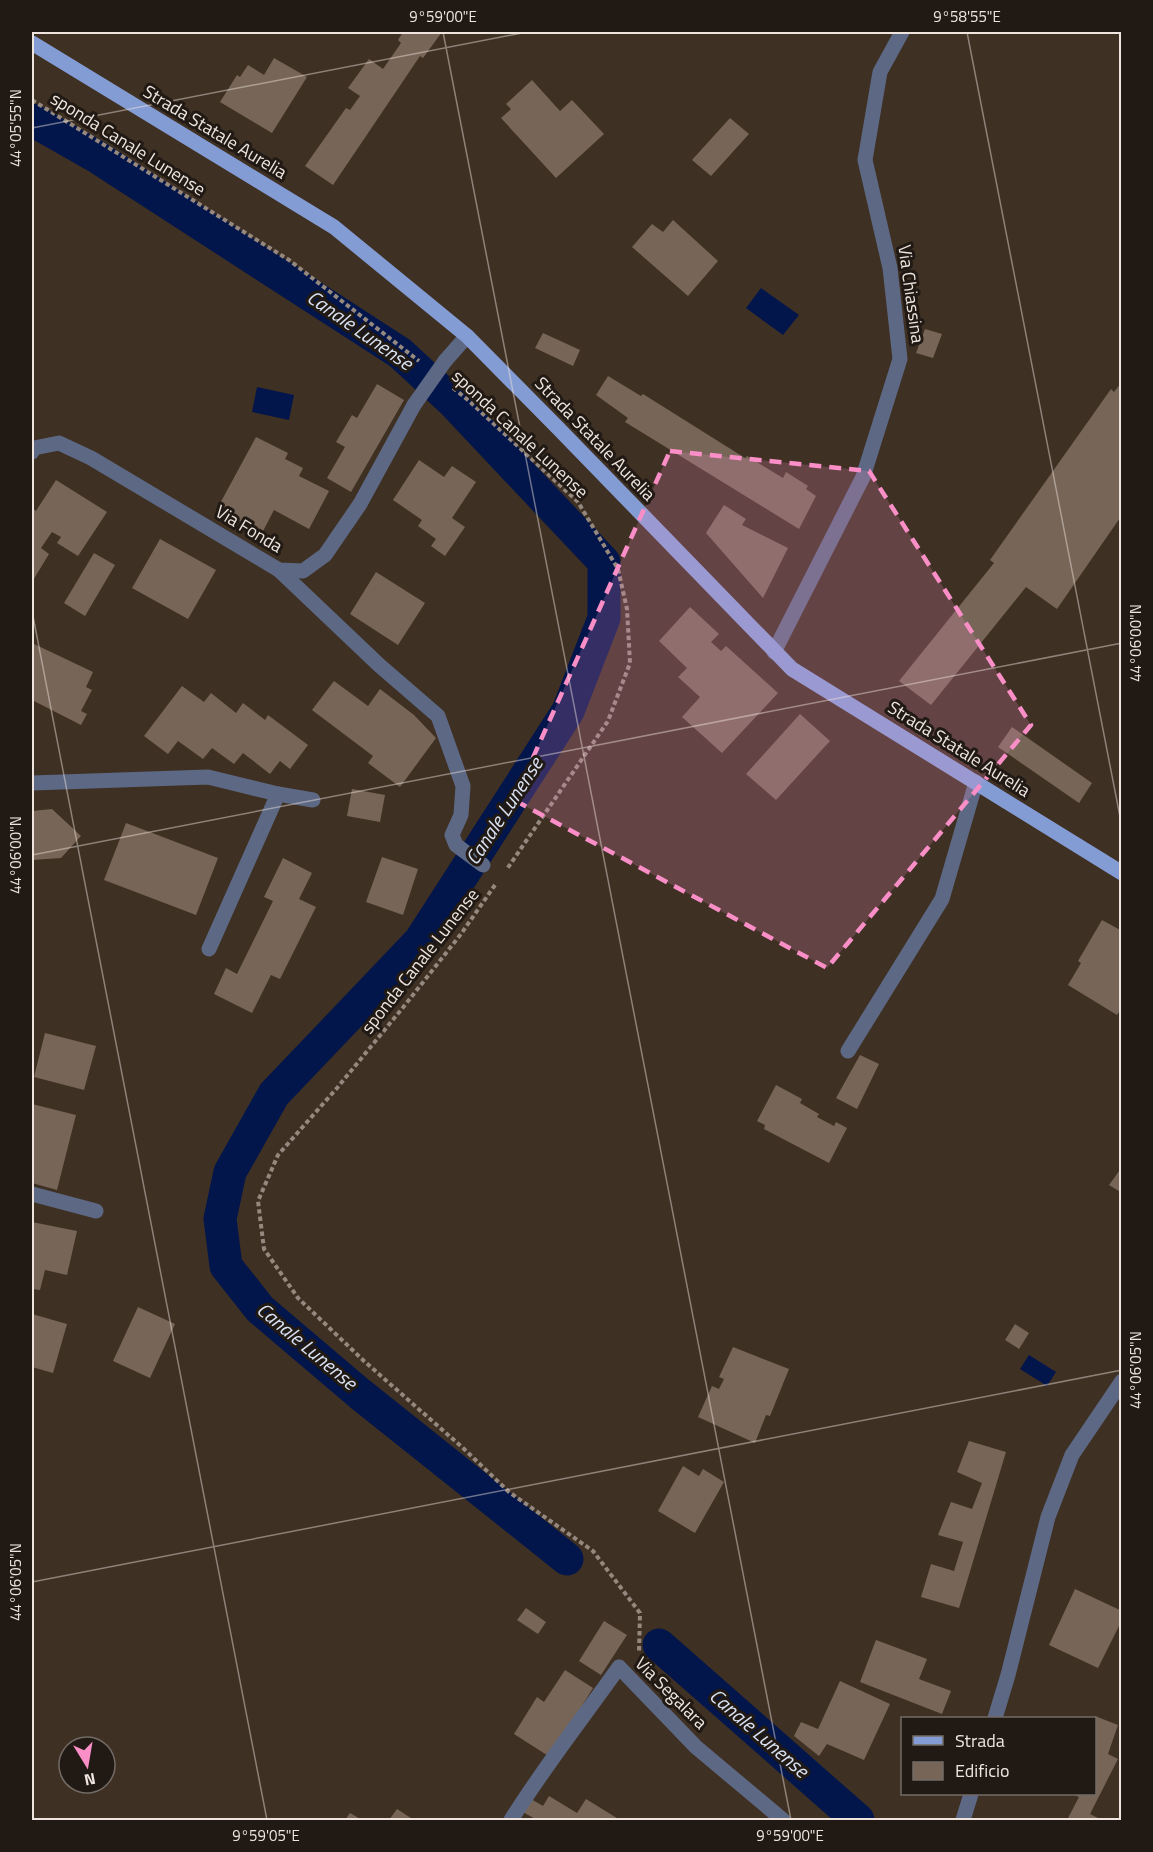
<svg xmlns="http://www.w3.org/2000/svg" width="1153" height="1852" font-family="'Titillium Web',sans-serif">
	<rect width="100%" height="100%" fill="#3f3024"/>
	<!-- water -->
	<path fill="#03164b" d="M761,288L799,315L783,335L746,308Z
		M257,387L294,395L289,420L252,412Z
		M1029,1355L1056,1372L1047,1386L1020,1369Z"/>
	<g fill="none" stroke-linecap="round" stroke-linejoin="round">
		<!-- canal -->
		<path stroke="#03164b" stroke-width="33" d="M32,120L97,157L400,353L453,402L604,562V618L568,711L420,941L274,1094L230,1172L220,1219L226,1266L260,1309L360,1394L567,1559
			M659,1645L858,1820"/>
	</g>
	<!-- building -->
	<path fill="#776658" d="M403,32H442L423,58L420,56L333,185L305,166L346,108L350,110L360,96L348,88L369,59L383,69L401,43L398,40Z
		M274,58L307,77L272,133L220,102L237,75L240,77L248,65L264,75Z
		M532,80L560,111L572,100L604,134L556,178L501,118L511,109L506,104Z
		M730,118L749,134L711,176L692,160Z
		M673,220L718,261L688,296L632,247L652,224L663,232Z
		M925,329L942,334L933,358L916,353Z
		M543,333L580,350L573,366L535,348Z
		M608,376L641,396L643,394L745,458L747,456L783,478L786,472L808,486L806,489L816,496L799,529L625,422L628,418L596,395Z
		M1122,382V515L1057,609L1026,587L931,705L899,681L994,563L990,560L1111,389L1114,392Z
		M377,384L404,400L351,492L327,478L345,447L336,442L352,415L357,418Z
		M256,437L288,453L285,459L303,468L299,476L329,491L309,529L274,510L262,533L217,509Z
		M419,460L444,477L452,466L476,482L452,518L465,527L445,556L431,546L436,539L418,526L422,520L393,500Z
		M56,480L107,512L78,556L57,543L61,537L52,532L41,548L49,554L32,582V508L36,511Z
		M724,505L746,519L742,525L788,548L763,598L706,533Z
		M160,539L216,570L188,619L132,588Z
		M94,553L115,565L85,616L64,603Z
		M376,572L425,603L398,645L350,614Z
		M690,607L719,634L711,642L721,651L726,646L778,693L722,753L682,717L700,697L678,677L687,668L659,641Z
		M32,643L93,672L86,687L92,690L81,711L87,714L81,725L32,700Z
		M334,681L368,706L380,689L414,715L436,738L400,787L368,763L373,756L312,710Z
		M182,686L204,702L211,693L236,713L243,703L265,720L268,715L308,745L290,769L280,761L270,774L243,753L234,764L212,748L203,759L178,741L168,754L144,736Z
		M800,714L830,741L776,800L746,774Z
		M1012,727L1092,783L1079,803L998,747Z
		M352,789L385,795L380,822L347,816Z
		M52,809L81,836L61,858L32,860V811Z
		M126,823L218,858L196,915L104,880Z
		M382,857L418,869L403,915L366,902Z
		M283,858L312,873L299,899L316,907L280,979L271,975L252,1013L214,994L226,968L237,974L273,901L264,897Z
		M1102,920L1122,931V1007L1117,1015L1068,985L1081,963L1078,961Z
		M45,1033L96,1046L84,1090L34,1077Z
		M860,1055L879,1064L857,1109L836,1098Z
		M776,1085L802,1099L800,1103L819,1114L817,1117L834,1126L836,1122L847,1128L829,1163L764,1129L765,1125L757,1121Z
		M32,1104L76,1115L57,1190L32,1183Z
		M1122,1167V1193L1109,1185Z
		M32,1222L77,1231L67,1275L45,1270L40,1290L32,1289Z
		M138,1307L175,1324L150,1378L113,1361Z
		M32,1314L67,1324L53,1373L32,1367Z
		M1015,1324L1029,1333L1019,1349L1005,1340Z
		M733,1347L789,1369L770,1416L766,1415L755,1443L698,1417L712,1386L719,1389L724,1379L719,1377Z
		M969,1441L1006,1452L959,1608L921,1597L931,1564L954,1571L963,1542L938,1535L951,1502L972,1509L982,1483L957,1472Z
		M683,1466L699,1476L703,1469L724,1482L695,1533L658,1511Z
		M1075,1589L1122,1611V1620L1098,1668L1049,1645Z
		M526,1608L546,1622L538,1634L517,1620Z
		M604,1621L627,1635L601,1675L579,1661Z
		M876,1640L927,1659L919,1679L951,1691L942,1714L860,1682Z
		M565,1670L593,1688L550,1757L514,1734L537,1697L544,1702Z
		M840,1681L890,1704L864,1760L827,1744L819,1756L794,1736L801,1722L818,1729Z
		M1095,1716L1118,1725L1108,1754L1118,1759L1090,1814L1102,1820H1067L1079,1797L1072,1794H1095Z
		M549,1796L577,1813L586,1799L620,1820H534L535,1819L523,1812L531,1799L543,1806Z
		M397,1809L414,1820H389Z
		M350,1813L362,1820H345Z"/>
	<g fill="none" stroke-linecap="round" stroke-linejoin="round">
		<!-- path -->
		<path stroke="#95887e" stroke-width="4" stroke-dasharray="4.5 3" stroke-linecap="butt" d="M32,100L289,260L419,361
			M453,388L468,400L578,502L618,569L627,609L630,663L608,721L507,869
			M495,885L461,934L405,1005L337,1088L278,1155L258,1201L264,1249L298,1298L364,1361L463,1448L509,1492L593,1551L640,1613L639,1653"/>
		<!-- lane -->
		<path stroke="#5d6984" stroke-width="15" d="M279,570L379,665L438,716L463,786L461,815L452,835L456,845L483,865
			M209,949L278,794"/>
		<!-- street -->
		<path stroke="#5d6984" stroke-width="15" d="M445,361L467,336
			M32,452L34,448L59,443L91,458L279,570L303,571L325,555L360,504L414,405
			M774,652L863,477L900,359L890,268L865,160L880,72L902,32
			M32,783L208,777L278,794L313,800
			M848,1051L942,899L976,782
			M32,1194L96,1211
			M995,1718L1008,1675L1048,1517L1072,1455L1122,1381
			M511,1820C544,1767 583,1718 619,1667L696,1747L783,1820
			M963,1820L971,1794"/>
		<!-- primary -->
		<path stroke="#849cd4" stroke-width="15" d="M32,43L334,227L467,336L558,428L792,669L1122,873"/>
		<!-- street-bridge -->
		<path stroke="#5d6984" stroke-width="15" d="M414,405L445,361"/>
	</g>
	<!-- marked area -->
	<path fill="#fa8fc8" fill-opacity="0.2" stroke="#fa8fc8" stroke-width="4.5" stroke-dasharray="12 8" stroke-linejoin="round" d="M670,451L869,471L1031,725L827,968L514,800Z"/>
	<!-- ticks -->
	<path fill="none" stroke="#efe5de" stroke-width="1.5" stroke-opacity="0.45" d="M443,32L791,1820M967,32L1122,827M32,128L527,32M32,611L267,1820M32,855L1122,643M32,1582L1122,1370"/>
	<g text-anchor="middle" stroke-width="6" stroke-linejoin="round" paint-order="stroke">
		<!-- street labels -->
		<g font-size="18" fill="#efe5de" stroke="#211a14">
			<text transform="translate(215 132) rotate(31)" y="6">Strada Statale Aurelia</text>
			<text transform="translate(128 144) rotate(32)" y="6">sponda Canale Lunense</text>
			<text transform="translate(911 294) rotate(82)" y="6">Via Chiassina</text>
			<text transform="translate(520 434) rotate(43)" y="6">sponda Canale Lunense</text>
			<text transform="translate(595 439) rotate(46)" y="6">Strada Statale Aurelia</text>
			<text transform="translate(249 529) rotate(31)" y="6">Via Fonda</text>
			<text transform="translate(959 749) rotate(32)" y="6">Strada Statale Aurelia</text>
			<text transform="translate(420 961) rotate(-52)" y="6">sponda Canale Lunense</text>
			<text transform="translate(671 1693) rotate(45)" y="6">Via Segalara</text>
		</g>
		<!-- water labels -->
		<g font-size="20" font-style="italic" fill="#d9e2f4" stroke="#211a14">
			<text transform="translate(360 330) rotate(35)" y="7">Canale Lunense</text>
			<text transform="translate(504 811) rotate(-57)" y="7">Canale Lunense</text>
			<text transform="translate(307 1346) rotate(40)" y="7">Canale Lunense</text>
			<text transform="translate(759 1733) rotate(41)" y="7">Canale Lunense</text>
		</g>
	</g>
	<!-- border -->
	<rect width="1153" height="1852" fill="none" stroke="#211a14" stroke-width="66"/>
	<!-- legend -->
	<rect x="901" y="1717" width="195" height="78" fill="#211a14" stroke="#736b65" stroke-width="1.5"/>
	<rect x="913" y="1736" width="30" height="9" fill="#849cd4" stroke="#736b65" stroke-width="1.5"/>
	<text x="955" y="1747" font-size="18" fill="#efe5de">Strada</text>
	<rect x="913" y="1762" width="30" height="18" fill="#776658" stroke="#736b65" stroke-width="1.5"/>
	<text x="955" y="1777" font-size="18" fill="#efe5de">Edificio</text>
	<!-- north arrow -->
	<g transform="translate(87 1765) rotate(169)"><circle r="28" fill="#211a14" stroke="#736b65" stroke-width="1.5"/>
	<path d="M0-4.5L10 22L0 15L-10 22Z" fill="#fa8fc8"/>
	<text y="-9" font-size="16" font-weight="bold" text-anchor="middle" fill="#efe5de">N</text>
	</g>
	<rect x="33" y="33" width="1087" height="1786" fill="none" stroke="#efe5de" stroke-width="2"/>
	<g font-size="15" text-anchor="middle" fill="#efe5de">
		<text x="443" y="22">9°59'00"E</text>
		<text x="967" y="22">9°58'55"E</text>
		<text transform="translate(16 128) rotate(-90)" y="5">44°05'55"N</text>
		<text transform="translate(1136 643) rotate(-90)" y="5">44°06'00"N</text>
		<text transform="translate(16 855) rotate(-90)" y="5">44°06'00"N</text>
		<text transform="translate(1136 1370) rotate(-90)" y="5">44°06'05"N</text>
		<text transform="translate(16 1582) rotate(-90)" y="5">44°06'05"N</text>
		<text x="266" y="1841">9°59'05"E</text>
		<text x="790" y="1841">9°59'00"E</text>
	</g>
</svg>
